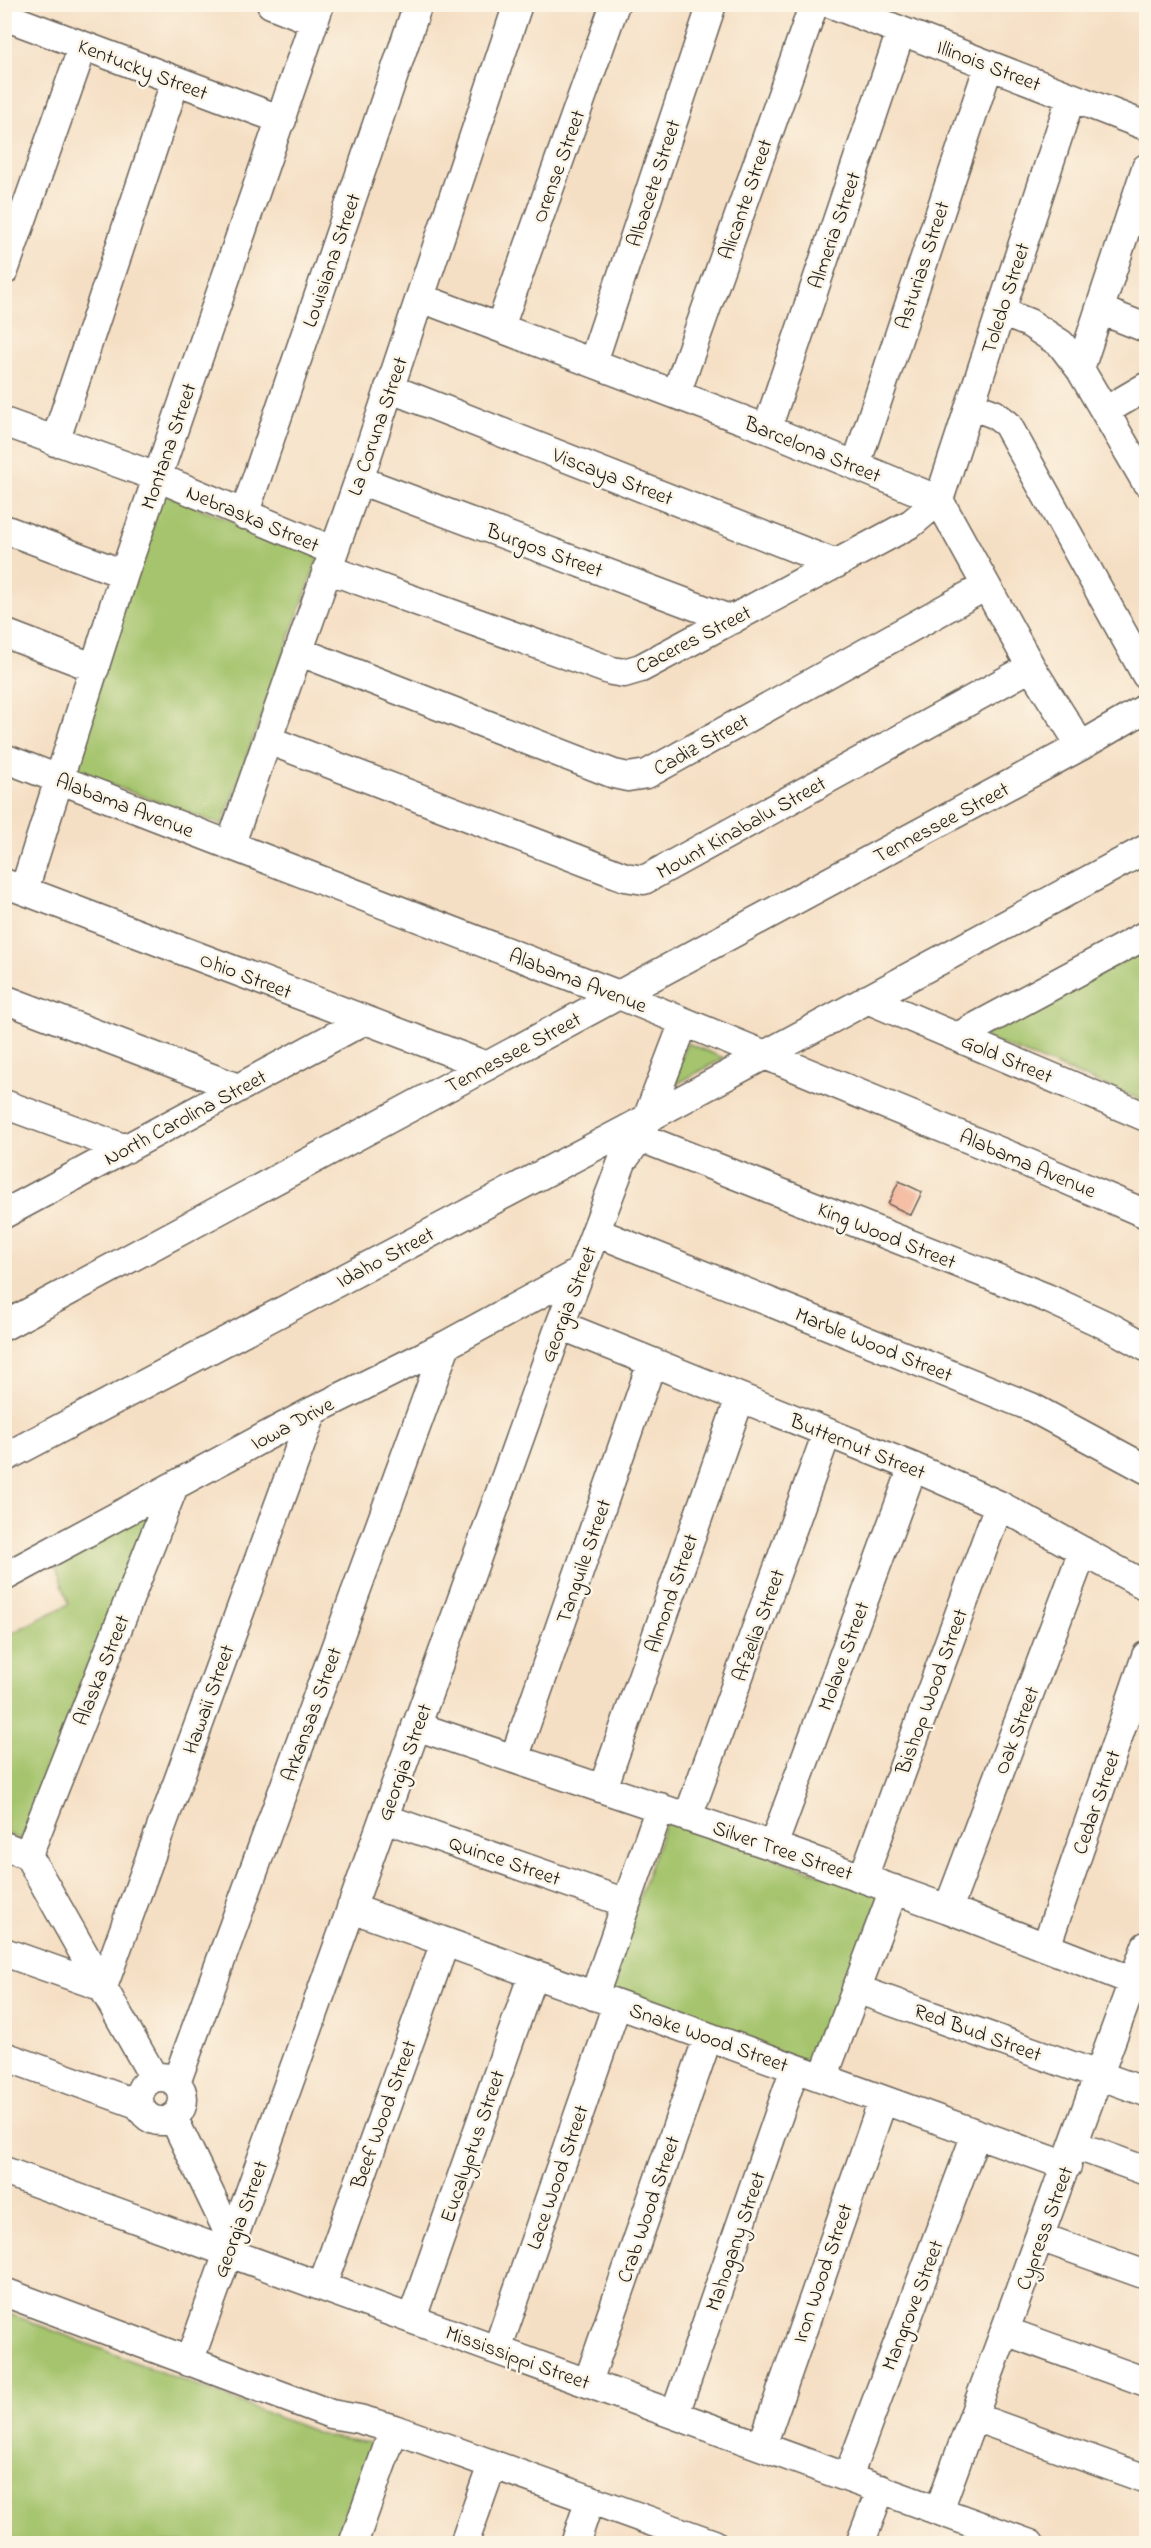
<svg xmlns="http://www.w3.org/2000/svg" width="1151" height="2548" font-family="'Indie Flower',sans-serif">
	<rect width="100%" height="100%" fill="#fcf5e5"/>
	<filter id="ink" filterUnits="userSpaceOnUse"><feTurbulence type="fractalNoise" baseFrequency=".0167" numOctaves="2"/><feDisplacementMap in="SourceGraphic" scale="12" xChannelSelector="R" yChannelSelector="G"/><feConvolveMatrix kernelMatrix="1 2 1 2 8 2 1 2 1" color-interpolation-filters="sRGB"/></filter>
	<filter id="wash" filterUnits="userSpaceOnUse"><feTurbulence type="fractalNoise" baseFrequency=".008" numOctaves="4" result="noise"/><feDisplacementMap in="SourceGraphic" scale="24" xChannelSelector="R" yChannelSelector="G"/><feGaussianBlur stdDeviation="1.35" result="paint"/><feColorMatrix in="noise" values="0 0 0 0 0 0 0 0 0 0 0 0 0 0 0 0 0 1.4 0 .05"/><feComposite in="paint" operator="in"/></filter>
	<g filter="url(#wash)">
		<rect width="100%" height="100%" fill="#f5dfc4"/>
		<!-- green -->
		<path fill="#a5c46d" stroke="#607044" stroke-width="1.5" d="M157,491L319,556L222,825L73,771Z
			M1146,949V1093L1140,1099L982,1037Z
			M687,1043L724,1058L669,1088Z
			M154,1510L22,1840L5,1833L4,1637L69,1604L55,1564Z
			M666,1821L880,1894L820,2067L606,1992Z
			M5,2312L329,2437L373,2443L337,2543H5Z"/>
		<g id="blocks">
			<!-- building -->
			<path fill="#f2a98d" d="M899,1181L922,1192L911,1215L888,1204Z"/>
		</g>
	</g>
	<g filter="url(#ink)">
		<use href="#blocks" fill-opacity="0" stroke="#686057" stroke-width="1.5"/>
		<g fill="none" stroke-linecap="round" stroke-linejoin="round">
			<!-- minor casing -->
			<g stroke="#686057" stroke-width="31">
				<path id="minor" d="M271,4L314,21
					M832,4L1146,126
					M4,16L282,120
					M4,271L83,46
					M421,298L767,429L939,500L1031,667L1081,746
					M1100,310L1146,328
					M1001,312L1029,323L1061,344L1080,369L1146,482
					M500,327L615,4
					M593,362L712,4
					M1080,369L1146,168
					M389,388L836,564
					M676,394L814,4
					M970,405L994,414L1007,424L1146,675
					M1105,411L1146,387
					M4,422L157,477L334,551
					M767,429L901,31
					M55,442L175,82
					M856,465L989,65
					M359,480L732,620
					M244,515L418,4
					M4,529L124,574
					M327,569L612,671L624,673L641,668L912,523L939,500L1071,97
					M4,633L95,668
					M298,651L614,774L628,777L647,774L986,586
					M268,740L625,877L644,880L1031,667
					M4,758L619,995L1030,1164L1146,1214
					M230,846L359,480L518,4
					M4,883L487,1066
					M24,890L124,574L320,4
					M4,999L238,1088
					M867,999L1146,1117
					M957,1037L1146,935
					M4,1104L126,1149
					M624,1131L1047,1298L1112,1328L1146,1347
					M4,1214L365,1020
					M596,1232L1031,1407L1146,1469
					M560,1325L913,1467L999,1505L1146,1586
					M4,1326L1081,746L1146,708
					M4,1458L624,1131L1146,849
					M4,1577L313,1411L446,1345L580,1272
					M416,1726L773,1846L948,1909L1146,1986
					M514,1759L652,1362
					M603,1788L740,1398
					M688,1817L827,1433
					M384,1818L626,1903
					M4,1846L28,1855
					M773,1846L913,1467
					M28,1855L174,1486
					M28,1855L154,2078
					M863,1878L999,1505
					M351,1908L1067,2166
					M948,1909L1083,1551
					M1046,1947L1146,1656
					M4,1952L103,1987L313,1411
					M856,1989L1146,2092
					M594,1996L660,1807
					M4,2056L140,2105
					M139 2099a22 22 0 1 1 44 0a22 22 0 1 1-44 0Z
					M823,2078L894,1889
					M176,2083L446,1345
					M173,2117L232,2240
					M1075,2145L1146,2171
					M4,2171L1030,2544
					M1040,2237L1146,2275
					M322,2286L445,1942
					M4,2292L331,2414L359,2419L394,2429L714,2544
					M412,2318L533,1974
					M1005,2331L1146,2382
					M497,2350L617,2004
					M189,2362L560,1325L622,1162L640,1137L684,1022
					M588,2382L708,2037
					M675,2414L795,2068
					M974,2417L1146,2479
					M762,2446L883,2100
					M848,2477L976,2134
					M939,2510L1146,1946
					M353,2544L394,2429
					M464,2544L492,2465
					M575,2544L590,2499
					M860,2544L881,2489"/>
			</g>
			<!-- minor -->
			<use href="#minor" stroke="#fff" stroke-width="28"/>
		</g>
	</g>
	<g text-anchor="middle" stroke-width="5" stroke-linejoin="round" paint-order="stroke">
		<!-- street labels -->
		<g font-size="21" fill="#1c1c1c" stroke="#fcf5e5">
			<text transform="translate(989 65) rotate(21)" y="7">Illinois Street</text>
			<text transform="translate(143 69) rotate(21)" y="7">Kentucky Street</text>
			<text transform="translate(558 166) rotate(-70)" y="7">Orense Street</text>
			<text transform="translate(653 183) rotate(-72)" y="7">Albacete Street</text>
			<text transform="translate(745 199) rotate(-71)" y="7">Alicante Street</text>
			<text transform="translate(834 230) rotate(-71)" y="7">Almeria Street</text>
			<text transform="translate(331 260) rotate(-71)" y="7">Louisiana Street</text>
			<text transform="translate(922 265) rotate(-72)" y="7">Asturias Street</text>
			<text transform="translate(1005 298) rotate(-72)" y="7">Toledo Street</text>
			<text transform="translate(377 426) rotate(-71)" y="7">La Coruna Street</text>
			<text transform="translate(168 446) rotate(-71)" y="7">Montana Street</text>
			<text transform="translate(813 449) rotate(22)" y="7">Barcelona Street</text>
			<text transform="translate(613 476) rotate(21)" y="7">Viscaya Street</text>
			<text transform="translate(253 518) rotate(23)" y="7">Nebraska Street</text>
			<text transform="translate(545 550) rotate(20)" y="7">Burgos Street</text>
			<text transform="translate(693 639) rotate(-27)" y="7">Caceres Street</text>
			<text transform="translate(701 744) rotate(-29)" y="7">Cadiz Street</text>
			<text transform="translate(125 805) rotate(21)" y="7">Alabama Avenue</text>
			<text transform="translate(941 822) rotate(-28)" y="7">Tennessee Street</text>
			<text transform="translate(741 827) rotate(-29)" y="7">Mount Kinabalu Street</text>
			<text transform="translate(246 975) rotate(21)" y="7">Ohio Street</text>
			<text transform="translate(578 980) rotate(21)" y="7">Alabama Avenue</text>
			<text transform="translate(513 1052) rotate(-28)" y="7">Tennessee Street</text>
			<text transform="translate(1007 1058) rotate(23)" y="7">Gold Street</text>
			<text transform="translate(185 1117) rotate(-28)" y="7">North Carolina Street</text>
			<text transform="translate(1028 1163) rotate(23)" y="7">Alabama Avenue</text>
			<text transform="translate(887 1235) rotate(22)" y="7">King Wood Street</text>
			<text transform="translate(385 1257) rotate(-28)" y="7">Idaho Street</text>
			<text transform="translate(568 1304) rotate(-69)" y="7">Georgia Street</text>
			<text transform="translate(874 1344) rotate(22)" y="7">Marble Wood Street</text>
			<text transform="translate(292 1423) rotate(-28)" y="7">Iowa Drive</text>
			<text transform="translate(858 1446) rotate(22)" y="7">Butternut Street</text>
			<text transform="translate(583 1561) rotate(-71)" y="7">Tanguile Street</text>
			<text transform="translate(671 1593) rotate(-71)" y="7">Almond Street</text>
			<text transform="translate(758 1625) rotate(-70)" y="7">Afzelia Street</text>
			<text transform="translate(843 1656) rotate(-70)" y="7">Molave Street</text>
			<text transform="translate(101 1670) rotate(-68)" y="7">Alaska Street</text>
			<text transform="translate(931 1691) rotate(-70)" y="7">Bishop Wood Street</text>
			<text transform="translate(208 1699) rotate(-70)" y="7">Hawaii Street</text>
			<text transform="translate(311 1714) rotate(-70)" y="7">Arkansas Street</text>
			<text transform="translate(1016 1730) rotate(-69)" y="7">Oak Street</text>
			<text transform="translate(404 1762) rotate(-70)" y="7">Georgia Street</text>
			<text transform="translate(1096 1802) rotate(-71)" y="7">Cedar Street</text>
			<text transform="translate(783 1850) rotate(19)" y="7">Silver Tree Street</text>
			<text transform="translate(505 1860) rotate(19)" y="7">Quince Street</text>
			<text transform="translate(978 2032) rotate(20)" y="7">Red Bud Street</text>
			<text transform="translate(709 2037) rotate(20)" y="7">Snake Wood Street</text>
			<text transform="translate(383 2114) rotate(-70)" y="7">Beef Wood Street</text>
			<text transform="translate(472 2146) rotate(-71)" y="7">Eucalyptus Street</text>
			<text transform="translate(557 2177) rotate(-71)" y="7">Lace Wood Street</text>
			<text transform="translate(648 2209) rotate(-71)" y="7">Crab Wood Street</text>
			<text transform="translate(240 2219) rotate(-70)" y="7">Georgia Street</text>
			<text transform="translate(1044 2228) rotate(-70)" y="7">Cypress Street</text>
			<text transform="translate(735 2241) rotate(-71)" y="7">Mahogany Street</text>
			<text transform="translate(822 2273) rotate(-71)" y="7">Iron Wood Street</text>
			<text transform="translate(912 2305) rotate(-69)" y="7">Mangrove Street</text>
			<text transform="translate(518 2357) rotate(20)" y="7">Mississippi Street</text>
		</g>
	</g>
	<!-- margin -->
	<rect width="1151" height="2548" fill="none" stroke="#fcf5e5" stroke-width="24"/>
</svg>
